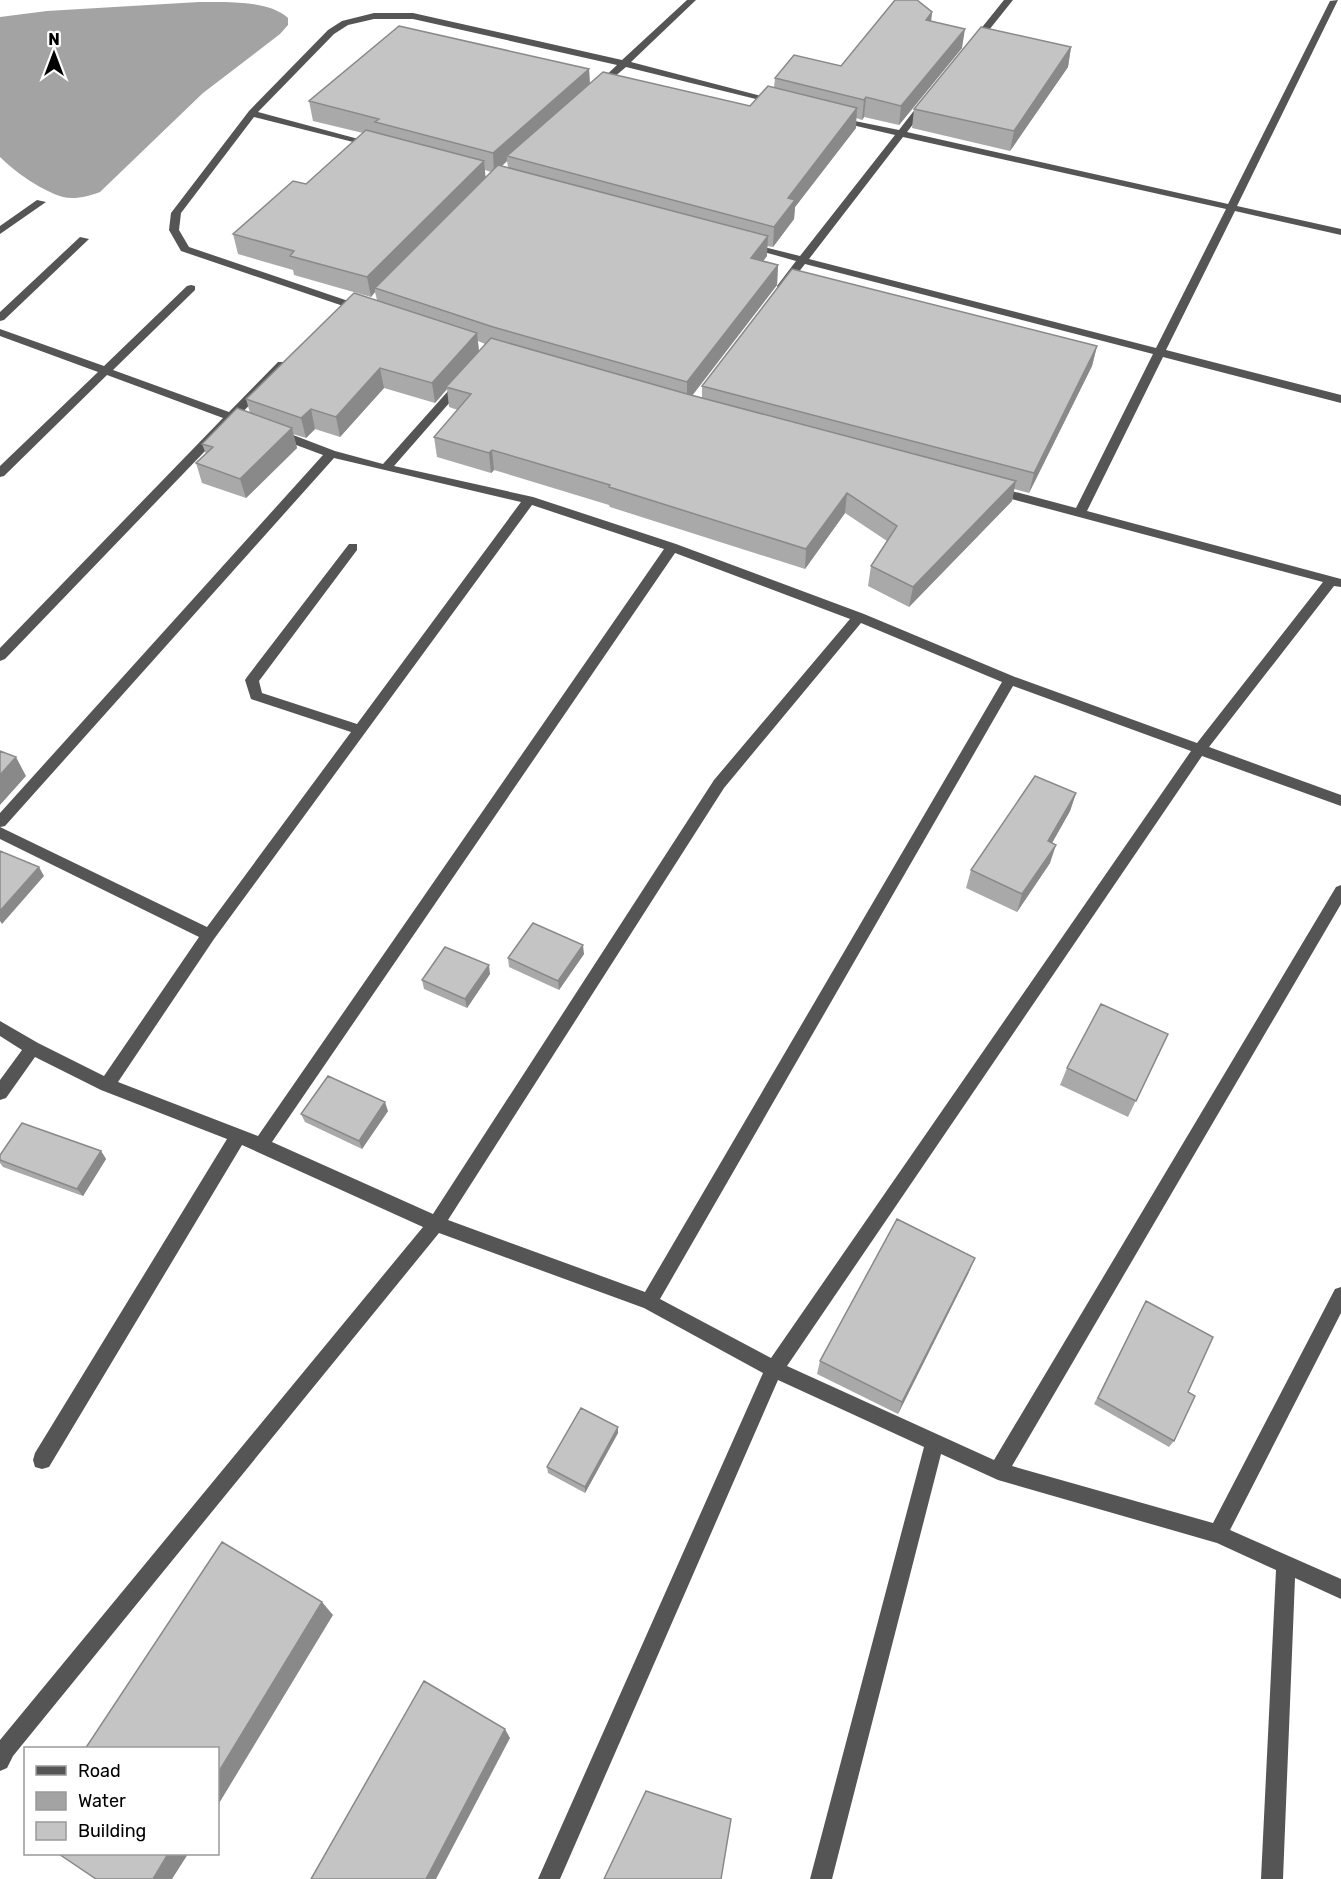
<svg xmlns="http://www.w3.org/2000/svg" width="1341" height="1879" font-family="Rubik,sans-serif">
	<rect width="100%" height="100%" fill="#fff"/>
	<!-- water -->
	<path fill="#a3a3a3" d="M199,2C226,2 269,0 288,18V25L280,34L203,93L100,192C89,196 75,200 63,197C42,191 15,172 0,157V17L47,11Z"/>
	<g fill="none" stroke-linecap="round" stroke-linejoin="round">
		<!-- minor -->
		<path fill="#555" fill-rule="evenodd" d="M687,0H696L631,62L780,101V105L626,67L600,89L595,86L597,84L617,65L413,19H374L348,25L334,34L258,112L377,144V148L254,117L181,213L179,230L189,247L366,307V311H358L181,251L169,230L171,213L249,111L328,30L342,21L374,13H413L622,60Z
			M1004,0H1013L977,45H971V41Z
			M1338,0L1237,206L1341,229V235L1235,211L1166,350L1341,395V403L1163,357L1087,511L1341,579V587L1334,586L1209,747L1341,795V806L1202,756L787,1366L994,1460L1336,887L1341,885V904L1012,1466L1213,1523L1335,1289L1341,1287V1313L1230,1530L1341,1579V1599L1295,1578L1283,1879H1261L1276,1570L1217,1543L998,1480L941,1454L832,1879H810L924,1447L778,1380L560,1879H538L763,1373L644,1308L439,1233L13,1756L7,1768L0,1771V1740L423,1227L242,1145L49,1467L42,1469L35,1467L33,1460L35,1453L227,1139L101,1090L35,1057L6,1098L0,1100V1080L22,1050L0,1036V1021L38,1043L104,1076L199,937L0,839V813L323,455L272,436V430H280L335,451L383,464L457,381H465V385L394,466L533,497L676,544L864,614L1015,677L1197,743L1323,582L989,493L987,490L993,486L1076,508L1153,354L805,264L786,288H778L777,286L796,261L743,246L748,243L800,256L895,135L835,121V117L899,130L923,99L926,98L931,101L907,132L1228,204L1330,1ZM903,137L1226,209L1156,348L809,259ZM334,458L521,502L357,724L262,693L259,681L357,550V544H349L247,677L245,680L251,699L351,732L207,927L0,827L5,826ZM532,505L664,549L258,1136L118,1082L214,939ZM675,553L850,619L714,780L433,1214L272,1142ZM861,623L1002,682L645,1292L448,1220L724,788ZM1013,686L1191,751L771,1358L660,1299Z
			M37,200L46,202L0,234V226Z
			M80,237L89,239L4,320L0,321V312Z
			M191,285L195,286V290L113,370L229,412L278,362H286L288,364L239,416L252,420V426L248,427L233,422L5,659L0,661V648L223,418L107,375L4,476L0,477V466L98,372L0,336V329L104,366L187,286Z"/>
	</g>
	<!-- wall -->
	<path fill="#a9a9a9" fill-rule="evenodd" d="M932,12L931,21L962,48L899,125L864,117L862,120L856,118V128L795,207L794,219L773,247L767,246V256L763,261L778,265L777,285L692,396L702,398V386L1097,346L1092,366L1029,493L1014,489L1012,501L909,607L868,586L871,566L887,541L845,513L805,569L610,507L609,505L494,470L491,473L437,457L434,437L458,410L449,407L447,389L435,403L384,388L340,437L315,429L306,438L293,434L297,448L246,498L202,483L196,463L206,454L202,444L250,413L246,399L377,300L375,292L371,297L294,275L293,270L238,254L233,234L306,184L363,133L313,121L309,101L589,69L590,84L750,106L774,87L775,78L841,66ZM507,161L508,167L502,166ZM485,170L491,172L485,177ZM478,341L485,344L479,351Z
		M1071,47L1068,67L1010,151L912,128L914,109Z
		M1076,793L1070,811L1052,843L1050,863L1017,912L966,888L971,870Z
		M584,954L559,990L509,967L508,958Z
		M490,974L467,1008L424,989L422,980Z
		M1168,1034L1128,1117L1060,1085L1067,1068Z
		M388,1111L362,1149L305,1122L301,1114Z
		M101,1151L106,1159L83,1196L3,1167L0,1163V1155Z
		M969,1272L898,1414L817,1374L820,1361Z
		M1146,1301L1188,1392L1174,1441L1169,1447L1094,1404L1142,1308Z
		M618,1427V1433L585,1493L548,1473L547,1467Z"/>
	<!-- shaded-wall -->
	<path fill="#898989" d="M932,12L930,31L926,20Z
		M965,29L962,48L899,125L901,106Z
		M1071,47L1068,67L1010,151L1014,131Z
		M589,69L590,88L507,156V161L494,173L493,153Z
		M866,97L864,117L862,120L864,100Z
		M857,108L856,128L795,207L794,219L773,247L774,227L788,198Z
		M484,161L486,181L375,288V292L371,297L367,277Z
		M768,236L767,256L750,278L751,258Z
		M778,265L777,285L687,402V382Z
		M477,333L479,353L446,387L447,389L435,403L432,383Z
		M1097,346L1092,366L1029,493L1034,473Z
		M380,368L384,388L340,437L336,417Z
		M311,409L315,429L306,438L301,418Z
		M292,428L297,448L246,498L240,479Z
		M492,450L494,470L491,473L489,453Z
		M1016,481L1012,501L909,607L913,587Z
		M847,493L845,513L805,569L806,549Z
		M16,757L26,776L0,805V775Z
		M1076,793L1070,811L1043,859L1048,841Z
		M1056,845L1050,863L1017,912L1022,894Z
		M39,867L44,876L2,924L0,921V911Z
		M583,945L584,954L559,990L558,981Z
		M489,965L490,974L467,1008L465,999Z
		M385,1102L388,1111L362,1149L359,1141Z
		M101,1151L106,1159L83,1196L77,1189Z
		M975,1258L969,1272L898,1414L902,1402Z
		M618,1427V1433L585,1493V1487Z
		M322,1602L333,1615L218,1805V1773Z
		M505,1729L510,1738L436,1879H426Z
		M168,1854H188L172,1879H153Z"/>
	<!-- building -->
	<path fill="#c4c4c4" stroke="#898989" stroke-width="1.5" d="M895,0H917L932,12L926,20L965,29L901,106L866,97L864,100L775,78L794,55L841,66Z
		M399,26L589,69L493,153L375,122L379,119L309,101Z
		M981,27L1071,47L1014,131L914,109Z
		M603,72L750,106L768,86L857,108L788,198L795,200L774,227L507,156Z
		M366,130L484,161L367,277L290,256L294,251L233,234L293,181L306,184Z
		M498,165L768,236L751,258L778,265L687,382L493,327L375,288Z
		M792,269L1097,346L1034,473L702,386Z
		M354,293L477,333L432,383L380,368L336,417L311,409L301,418L246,399Z
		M491,338L687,394L1016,481L913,587L871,566L897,526L847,493L806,549L609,487L610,485L492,450L489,453L434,437L471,394L446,387Z
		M237,408L292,428L240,479L196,463L213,447L202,444Z
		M0,751L16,757L0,775Z
		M1035,776L1076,793L1048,841L1056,845L1022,894L971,870Z
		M0,851L39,867L0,911Z
		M533,923L583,945L558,981L508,958Z
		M445,947L489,965L465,999L422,980Z
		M1101,1004L1168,1034L1136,1101L1067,1068Z
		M328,1076L385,1102L359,1141L301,1114Z
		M22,1123L101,1151L77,1189L0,1160V1155Z
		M897,1219L975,1258L902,1402L820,1361Z
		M1146,1301L1213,1337L1188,1392L1195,1396L1174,1441L1098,1398Z
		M581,1408L618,1427L585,1487L547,1467Z
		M222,1542L322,1602L218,1773V1749H85Z
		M424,1681L505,1729L426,1879H311Z
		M646,1791L731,1819L721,1879H604Z
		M59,1854H168L153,1879H96Z"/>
	<!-- legend -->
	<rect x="24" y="1747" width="195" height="108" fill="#ffffff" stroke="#999999" stroke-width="1.5"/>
	<rect x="36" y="1766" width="30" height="9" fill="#555555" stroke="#999999" stroke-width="1.5"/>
	<text x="78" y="1777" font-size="18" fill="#000000">Road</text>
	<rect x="36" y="1792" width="30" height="18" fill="#a3a3a3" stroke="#999999" stroke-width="1.5"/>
	<text x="78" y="1807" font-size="18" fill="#000000">Water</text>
	<rect x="36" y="1822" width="30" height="18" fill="#c4c4c4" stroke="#999999" stroke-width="1.5"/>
	<text x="78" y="1837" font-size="18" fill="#000000">Building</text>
	<!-- north arrow -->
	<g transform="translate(54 54)" stroke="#ffffff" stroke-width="4.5" paint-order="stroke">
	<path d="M0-4.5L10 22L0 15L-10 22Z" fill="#000000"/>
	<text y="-9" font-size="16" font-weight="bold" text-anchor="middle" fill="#000000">N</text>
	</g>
</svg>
